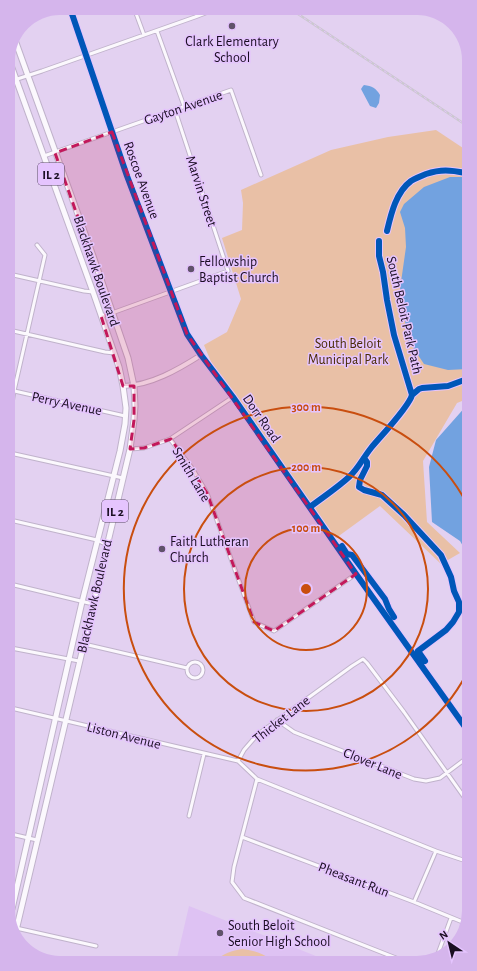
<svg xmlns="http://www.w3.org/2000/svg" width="477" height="971" font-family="'Alegreya Sans',sans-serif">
	<rect width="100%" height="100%" fill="#e3d1f1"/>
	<!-- built -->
	<path fill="#dec2f3" d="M189,906L326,960L176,962Z"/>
	<!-- green -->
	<path fill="#e9c0a6" d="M436,130L466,150L467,399L457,403L423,461L427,522L460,553L441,564L380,506L336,538L214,369L204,345L227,332L241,299L222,238L242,230L243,203L241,190L331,150L388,137Z
		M242,949C256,951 262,953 273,961H216C223,953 232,951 242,949Z"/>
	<!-- water -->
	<path fill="#72a2e0" d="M364,85C372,86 376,88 380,95L379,103L376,108L370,106L361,89L363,86Z
		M450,177H464L466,178L467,369L448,370L424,364L408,340L400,289L406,247L405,228L400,212L404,204L424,187Z
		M467,405V553L460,541L432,522L429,467L436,440Z"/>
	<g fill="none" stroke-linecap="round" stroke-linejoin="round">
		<!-- minor casing -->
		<g stroke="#c0b3cb" stroke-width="5">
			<path id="minor" d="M70,8L127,176L183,325L187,334L201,355
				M134,8L144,35
				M157,31L184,106
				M8,82L42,71L195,17L208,12L211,8
				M44,156L231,90L261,175
				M9,274L84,291L93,292
				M101,316L112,313L228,271L175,110
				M9,330L105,352L114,353
				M10,390L125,416
				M10,415L14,391L45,255L37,245
				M170,439L192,468L207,493L254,622L274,631L356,574
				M130,449L144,448L170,439L233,397
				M10,453L123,478
				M10,520L97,540L107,545
				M10,584L93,604
				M84,644L187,668
				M11,648L79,661
				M187 670a8 8 0 1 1 16 0a8 8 0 1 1-16 0Z
				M11,708L238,761
				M277,720L294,732L414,779L426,781L440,778L468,757
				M257,779L436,851L469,862
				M189,816L204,754
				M11,834L37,840
				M242,837L414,902L465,923
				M414,902L436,851
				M16,928L96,946
				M436,959L451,918
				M401,960L244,898L232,882L234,867L257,779L238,761L244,750L257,735L352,666L363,659L367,663L404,712L469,804"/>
		</g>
		<!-- tertiary casing -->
		<g stroke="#c0b3cb" stroke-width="6">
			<path id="tertiary" d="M123,386C150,386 179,369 201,355L233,397L356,574L468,731"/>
		</g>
		<!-- primary casing -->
		<g stroke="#c0b3cb" stroke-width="7">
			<path id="primary" d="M8,57L93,292L119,367L123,386L126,408L125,424L120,451L82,602L12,909
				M15,935L130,449L134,420L135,406L134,386L128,358L93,256L15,40"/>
		</g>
		<!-- minor -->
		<use href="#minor" stroke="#fbf8fd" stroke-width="3"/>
		<!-- tertiary -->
		<use href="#tertiary" stroke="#fbf8fd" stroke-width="4"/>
		<!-- primary -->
		<use href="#primary" stroke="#fbf8fd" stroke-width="5"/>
		<!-- rail casing -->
		<g stroke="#ccc8d0" stroke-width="2.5">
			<path id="rail" d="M289,8L466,125"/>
		</g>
		<!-- rail -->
		<use href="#rail" stroke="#e5c4fe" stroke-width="1" stroke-dasharray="3" stroke-linecap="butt"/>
		<!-- cycleway casing -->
		<g stroke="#e5c4fe" stroke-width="8">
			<path id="cycleway" d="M70,8L127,176L187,334L201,355L233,397L356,574L468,731
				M387,231C391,214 396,192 411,181C416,178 421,176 426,174C441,169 450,170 466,173
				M379,241V256L383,272L387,300L394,335L412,395L419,389L422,388L448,386L467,379
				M364,458L367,462V466L360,480L359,487L364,490L382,495L404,515L441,555L451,577L454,591L459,602V612L453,622L446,630L418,651L425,661
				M310,507C323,497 337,488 349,477C358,469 363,458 371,448C380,437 409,407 412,395
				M342,546L347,554L352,555L385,599L389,609L394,617"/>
		</g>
		<!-- cycleway -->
		<use href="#cycleway" stroke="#0057b8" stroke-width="6"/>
	</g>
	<!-- marked area -->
	<path fill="#c2185b" fill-opacity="0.2" stroke="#c2185b" stroke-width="3" stroke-dasharray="8 5" stroke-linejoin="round" d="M112,132L187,334L356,574L274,631L254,622L207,493L171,439L144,448L130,449L134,420V386H123L101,316L112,313L55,153Z"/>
	<!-- distance rings -->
	<g fill="none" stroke="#c94e0f" stroke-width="2">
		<circle cx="306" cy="589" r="61"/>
		<circle cx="306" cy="589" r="122"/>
		<path d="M467 673A182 182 0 1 1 467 504"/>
	</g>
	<!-- markers -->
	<g fill="#60526a" stroke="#e5c4fe" stroke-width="1.5">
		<circle cx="232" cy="26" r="4"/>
		<circle cx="191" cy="269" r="4"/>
		<circle cx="162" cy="549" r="4"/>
		<circle cx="220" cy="933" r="4"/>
	</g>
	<g text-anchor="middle" stroke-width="3" stroke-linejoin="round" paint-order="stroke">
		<!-- shield labels -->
		<g fill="#e5c4fe" stroke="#574564" stroke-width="1">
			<rect x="38" y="163" width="26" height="22" rx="3"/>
			<rect x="102" y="500" width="26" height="22" rx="3"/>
		</g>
		<g font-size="13" font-weight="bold" fill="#1a0e22">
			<text x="51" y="179">IL 2</text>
			<text x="115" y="516">IL 2</text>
		</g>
		<!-- poi labels -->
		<g font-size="14" fill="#1a0e22" stroke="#e5c4fe" text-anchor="start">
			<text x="232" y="46" text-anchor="middle">Clark Elementary<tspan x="232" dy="16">School</tspan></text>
			<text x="199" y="266">Fellowship<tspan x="199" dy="16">Baptist Church</tspan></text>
			<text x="170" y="546">Faith Lutheran<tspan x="170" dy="16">Church</tspan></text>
			<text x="228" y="930">South Beloit<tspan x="228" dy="16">Senior High School</tspan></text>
		</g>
		<!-- street labels -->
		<g font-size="14" fill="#1a0e22" stroke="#e5c4fe">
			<text transform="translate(183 107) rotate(-19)" y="5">Gayton Avenue</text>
			<text transform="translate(142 180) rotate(70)" y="5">Roscoe Avenue</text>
			<text transform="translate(202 191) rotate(72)" y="5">Marvin Street</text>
			<text transform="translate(97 271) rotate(71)" y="5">Blackhawk Boulevard</text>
			<text transform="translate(405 315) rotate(77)" y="5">South Beloit Park Path</text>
			<text transform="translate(67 403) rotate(12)" y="5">Perry Avenue</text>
			<text transform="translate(262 418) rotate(55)" y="5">Dorr Road</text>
			<text transform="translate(192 474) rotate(59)" y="5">Smith Lane</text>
			<text transform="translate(94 596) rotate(-77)" y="5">Blackhawk Boulevard</text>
			<text transform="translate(281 719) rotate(-38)" y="5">Thicket Lane</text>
			<text transform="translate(124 735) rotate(14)" y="5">Liston Avenue</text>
			<text transform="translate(373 763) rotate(22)" y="5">Clover Lane</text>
			<text transform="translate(354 879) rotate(21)" y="5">Pheasant Run</text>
		</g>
		<!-- park labels -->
		<g font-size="14" fill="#4a2d05" stroke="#e5c4fe">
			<text x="348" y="348">South Beloit<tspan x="348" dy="16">Municipal Park</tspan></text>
		</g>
	</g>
	<!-- crop -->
	<path d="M0 0H477V971H0ZM60 15H417A45 45 0 0 1 462 60V911A45 45 0 0 1 417 956H60A45 45 0 0 1 15 911V60A45 45 0 0 1 60 15Z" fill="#d5b5ec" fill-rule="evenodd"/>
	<circle cx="306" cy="589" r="6" fill="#c94e0f" stroke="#e5c4fe" stroke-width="2"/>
	<g font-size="12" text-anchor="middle" font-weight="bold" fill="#c94e0f" stroke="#e5c4fe" stroke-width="3" stroke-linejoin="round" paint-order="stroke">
		<text x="306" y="411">300 m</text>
		<text x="306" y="471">200 m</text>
		<text x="306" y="532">100 m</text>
	</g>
	<!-- north arrow -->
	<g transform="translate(449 943) rotate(325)" stroke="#e5c4fe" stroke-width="3" paint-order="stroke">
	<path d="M0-3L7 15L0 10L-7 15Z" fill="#1a0e22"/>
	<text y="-6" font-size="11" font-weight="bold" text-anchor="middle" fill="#1a0e22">N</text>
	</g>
</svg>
